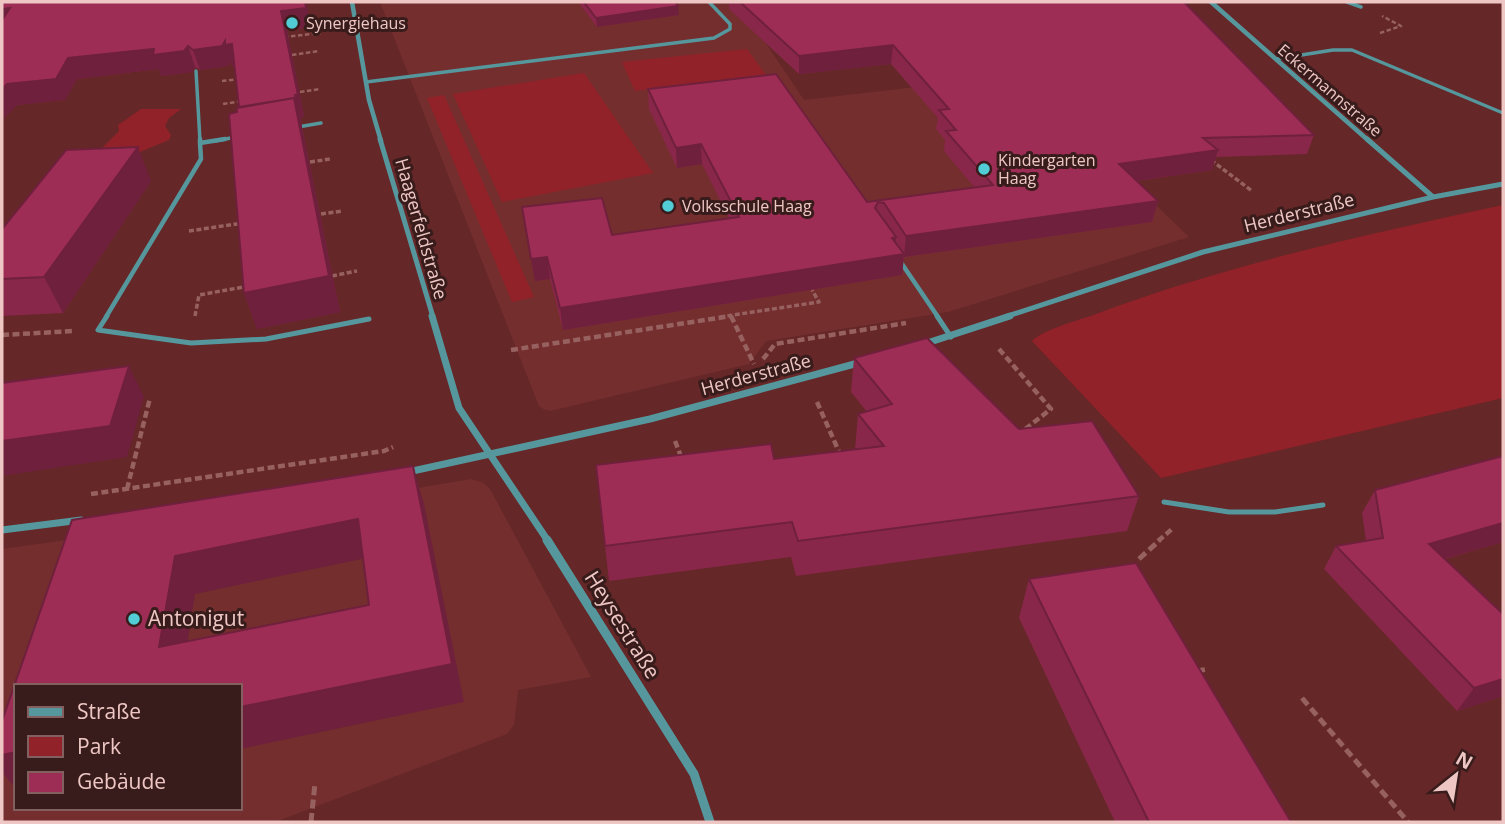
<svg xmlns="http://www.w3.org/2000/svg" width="1505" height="824" font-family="'Open Sans',sans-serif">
	<rect width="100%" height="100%" fill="#652727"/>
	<!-- built -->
	<path fill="#752e2e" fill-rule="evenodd" d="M380,2H937L763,39L804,100L1021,75L1189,237L948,312L766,341L749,364L550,411L543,409L539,406Z
		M471,479L482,482L490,489L591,677L518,690L514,725L507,734L275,822H2V549L324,504ZM16,686H240V808H16Z"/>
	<!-- green -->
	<path fill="#922229" d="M747,49L766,75L635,91L622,62Z
		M584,73L653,173L502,202L453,94Z
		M444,95L534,297L512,302L427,98Z
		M141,109H181L169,118L165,126L171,135L169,140L135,154L95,155L119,131L118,125Z
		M1503,205V398L1161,478L1032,341C1044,329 1080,320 1096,314C1229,264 1365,235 1503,205Z"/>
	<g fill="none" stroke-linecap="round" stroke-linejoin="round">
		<!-- path-far3 -->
		<path stroke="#976160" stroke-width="2.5" stroke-dasharray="4.5 2.5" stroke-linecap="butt" d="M1380,33L1401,26L1382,16
			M284,37L321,33
			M292,55L319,51
			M222,81L240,79
			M300,92L320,89
			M223,104L242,101"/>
		<!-- path-far2 -->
		<path stroke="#976160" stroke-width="3.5" stroke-dasharray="5 2.5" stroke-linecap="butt" d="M1211,160L1252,191
			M310,162L330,159
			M321,214L343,211
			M189,231L243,223
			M332,276L357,271
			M195,316L199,295L249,286
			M720,317L819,302L812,290"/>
		<!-- path-far1 -->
		<path stroke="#976160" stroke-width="4.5" stroke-dasharray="7 3.5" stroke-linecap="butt" d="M731,316L754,364
			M2,335L73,331
			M999,349L1051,409L1024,430
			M511,350L731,316
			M763,359L775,344L906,323
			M817,402L840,454
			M675,441L682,459
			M127,489L150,398
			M91,494L384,451L393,447
			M1158,541L1172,529"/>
		<!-- path -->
		<path stroke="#976160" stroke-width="5" stroke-dasharray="9 4.5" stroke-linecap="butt" d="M1139,559L1160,540
			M1196,671L1209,669
			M1302,698L1408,822
			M311,822L315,783"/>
		<!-- service-far2 -->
		<path stroke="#55979d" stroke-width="3.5" d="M1347,2L1361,7
			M1276,59L1333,50H1352L1503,113
			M196,71L200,141
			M366,82L714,38L730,29V24L709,2
			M298,127L321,123
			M215,141L236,137"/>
		<!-- service-far1 -->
		<path stroke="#55979d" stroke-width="4.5" d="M200,139V143L225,139
			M900,261L938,317
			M106,317L201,159L200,143"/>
		<!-- service -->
		<path stroke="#55979d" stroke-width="5" d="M107,316L98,330L191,343L266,339L369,319
			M937,316L951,337
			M1164,502L1229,512H1275L1323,505"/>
		<!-- minor-far3 -->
		<path stroke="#55979d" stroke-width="4.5" d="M352,2L369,100L381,141
			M1211,2L1369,141"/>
		<!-- minor-far2 -->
		<path stroke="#55979d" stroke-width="5" d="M380,139L433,317
			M1367,139L1433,197
			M1005,317L1203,252L1433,197L1503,184"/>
		<!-- minor-far1 -->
		<path stroke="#55979d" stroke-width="7" d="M432,316L459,408L548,541
			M924,344L1010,316
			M408,472L650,419L862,362
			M2,530L81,520"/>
		<!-- minor -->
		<path stroke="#55979d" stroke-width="9" d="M547,540L694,774L710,822"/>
	</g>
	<!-- wall -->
	<path fill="#88274a" d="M2,2L312,27L287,30L304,116L301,117V122L340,312L257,329L244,293L237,112L239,107L235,65L232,66L231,62L228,66L200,70L195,67L192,72L161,76L159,69L77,79L65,100L17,105Z
		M578,2H675L679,15L597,27Z
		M729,2H1184L1314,135L1307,154L1216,157L1212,170L1137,181L1158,201L1152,222L904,257L902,275L563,330L550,279L535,281L522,207L612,235L729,218L702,164L677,168L649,109L648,89L867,202L975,188L944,151L945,140L936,129L938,118L891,64L799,74L729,9Z
		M151,181L63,313L2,316V229Z
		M854,358L1019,429L1139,496L1127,531L796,576L791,557L609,581L605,546L774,459L855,449L858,414L867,412L851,392Z
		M1375,490L1503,542L1445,559L1503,696L1457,711L1324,569L1336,546L1366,541L1362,513Z
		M1029,579L1291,822H1115L1019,618Z"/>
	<!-- shaded-wall -->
	<path fill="#6f203c" d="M306,2L312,27L287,30L304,116L301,117V122L340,312L257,329L244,293L281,11Z
		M678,6L679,15L597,27L596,18Z
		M10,8L2,30V9Z
		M225,41L232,44L239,65L232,66L231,62L228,66L200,70L193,50Z
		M893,45L891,64L799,74V56Z
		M188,46L195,67L192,72L161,76L159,69L77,79L65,100L17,105L2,121V89L7,84L68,58L154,49Z
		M701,144L702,164L677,168L676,148Z
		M138,147L151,181L63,313L44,277Z
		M1218,150L1212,170L1114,184L1119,164Z
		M1158,201L1152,222L904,257L906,236Z
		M896,237L894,255L904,254L902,275L563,330L560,308Z
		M547,257L550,279L535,281L531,259Z
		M129,366L144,397L127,457L2,476V441Z
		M413,466L424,504L464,702L240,749V707L452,664Z
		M358,519L371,557L195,594L181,685L159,647L175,556Z
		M1503,523V542L1415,567L1429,544Z
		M1503,679V696L1457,711L1474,688Z
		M16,752V789L2,772V755Z"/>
	<!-- building -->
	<path fill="#9e2d56" stroke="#6f203c" stroke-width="2" fill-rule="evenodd" d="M2,2H305L306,8L281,11L298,95H295L296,100L294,98L239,107L232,44L225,45V41L222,46L193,50L188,46L184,51L153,55L154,49L68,58L56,79L7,84L2,89V20L10,8L2,9Z
		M584,2H675L678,6L596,18Z
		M740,2H1184L1314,135L1203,138L1218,150L1119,164L1158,201L906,236L884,203L878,202L875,208L896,237L892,238L904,254L560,308L547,257L531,259L522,207L602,198L612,235L739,217L701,144L676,148L648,89L776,74L867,202L993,185L946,131L956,130L939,110L949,109L893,45L799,56Z
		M294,98L329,276L244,293L229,114L237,112V108Z
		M138,147L44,277L2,279V229L66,150Z
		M927,338L1019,429L1092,421L1139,496L798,541L792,522L605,546L596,465L771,444L774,459L884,446L858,414L892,404L854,358Z
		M129,366L110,426L2,441V383Z
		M1503,456V523L1429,544L1503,614V679L1474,688L1336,546L1383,538L1375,490Z
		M413,466L452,664L240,707V686H16V752L2,755V721L72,520ZM358,519L369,605L159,647L175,556Z
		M1136,563L1291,822H1149L1029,579Z"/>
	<!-- markers -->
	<g fill="#52ccd5" stroke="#381c1b" stroke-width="2.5">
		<circle cx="292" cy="23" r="7"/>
		<circle cx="984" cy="169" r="7"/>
		<circle cx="668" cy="206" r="7"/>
		<circle cx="134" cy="619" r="7"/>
	</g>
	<g text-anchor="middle" stroke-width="6" stroke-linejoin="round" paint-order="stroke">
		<!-- far-poi labels -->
		<g font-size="16" fill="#eec7c4" stroke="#381c1b" text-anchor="start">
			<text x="306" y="29">Synergiehaus</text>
			<text x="998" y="166">Kindergarten<tspan x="998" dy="18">Haag</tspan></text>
			<text x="682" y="212">Volksschule Haag</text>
		</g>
		<!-- far-street labels -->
		<g font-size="16" fill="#eec7c4" stroke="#381c1b">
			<text transform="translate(1330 90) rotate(41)" y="6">Eckermannstraße</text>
		</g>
		<!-- street labels -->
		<g font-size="18" fill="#eec7c4" stroke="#381c1b">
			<text transform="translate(1299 213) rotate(-14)" y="6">Herderstraße</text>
			<text transform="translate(421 229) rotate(74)" y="6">Haagerfeldstraße</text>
			<text transform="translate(756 375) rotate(-15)" y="6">Herderstraße</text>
		</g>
		<!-- near-poi labels -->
		<g font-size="21" fill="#eec7c4" stroke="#381c1b" text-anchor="start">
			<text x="148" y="626">Antonigut</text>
		</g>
		<!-- near-street labels -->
		<g font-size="21" fill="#eec7c4" stroke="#381c1b">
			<text transform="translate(622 625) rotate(58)" y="7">Heysestraße</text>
		</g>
	</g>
	<!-- border -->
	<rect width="1505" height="824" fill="none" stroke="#eec7c4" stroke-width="7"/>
	<!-- legend -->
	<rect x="14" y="684" width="228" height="126" fill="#381c1b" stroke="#81605f" stroke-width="2"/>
	<rect x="28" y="707" width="35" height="10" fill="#55979d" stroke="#81605f" stroke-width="2"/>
	<text x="77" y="719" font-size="21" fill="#eec7c4">Straße</text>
	<rect x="28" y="736" width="35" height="21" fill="#922229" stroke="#81605f" stroke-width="2"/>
	<text x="77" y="754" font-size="21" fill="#eec7c4">Park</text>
	<rect x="28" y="772" width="35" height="21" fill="#9e2d56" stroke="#81605f" stroke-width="2"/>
	<text x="77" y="789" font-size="21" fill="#eec7c4">Gebäude</text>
	<!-- north arrow -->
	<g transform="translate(1456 775) rotate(30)" stroke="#381c1b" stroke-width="5" paint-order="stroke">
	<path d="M0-5L12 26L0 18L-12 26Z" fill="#eec7c4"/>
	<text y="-10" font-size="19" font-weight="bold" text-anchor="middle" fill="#eec7c4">N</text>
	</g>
</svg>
